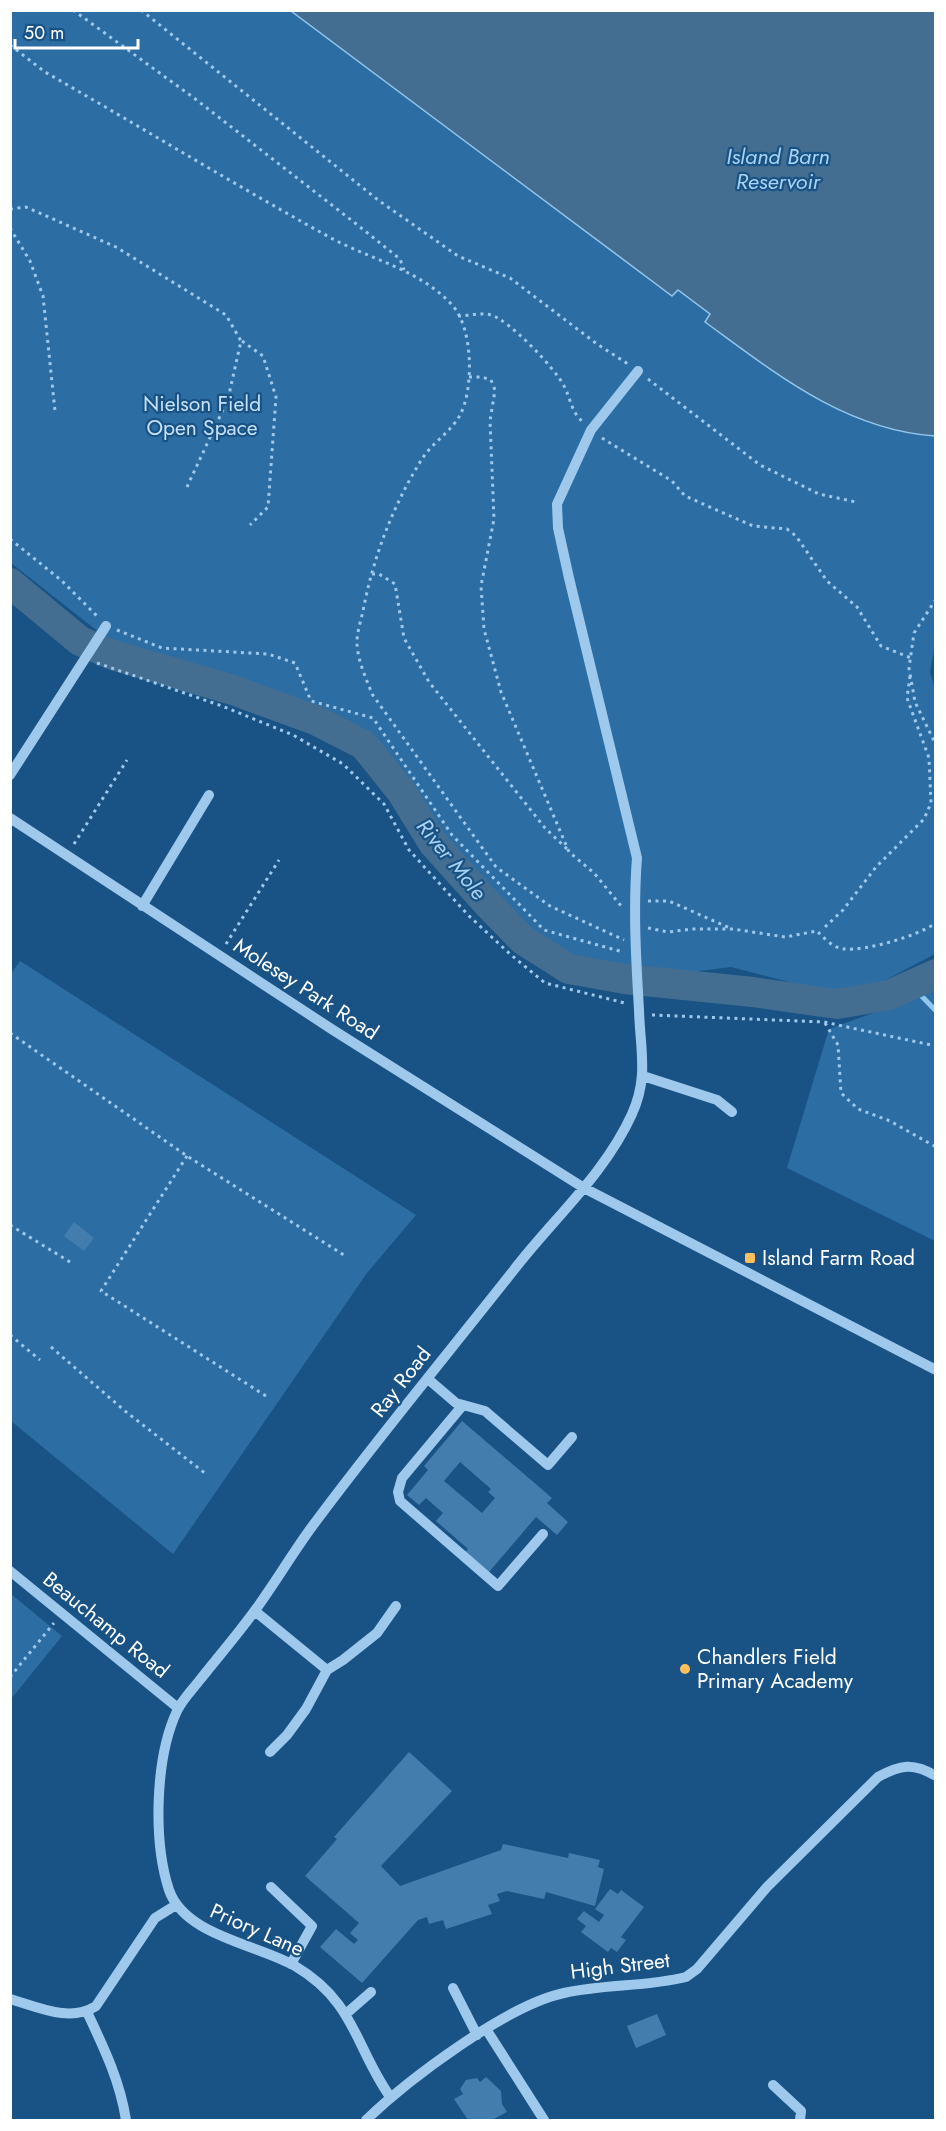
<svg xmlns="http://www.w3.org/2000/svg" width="946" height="2131" font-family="Jost,sans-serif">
	<rect width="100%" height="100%" fill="#195385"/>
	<!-- green -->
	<path fill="#2c6da3" d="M11,11H291L672,295L677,289L711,314L705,322L861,420L890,429L935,436L936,639L930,672L936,692L935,954L874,986L846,993L824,991L731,967L675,974L580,958L541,938L502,904L447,845L403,770L350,722L298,708L217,676L119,642L100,633L11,563Z
		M20,961L416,1215L367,1273L173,1554L11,1421L10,975Z
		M935,986V1241L787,1168L829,1029L934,991L932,987Z
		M11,1594L62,1636L11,1699Z"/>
	<!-- water -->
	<path fill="#436e92" stroke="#91c6ee" stroke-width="1.5" d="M291,11H935V436C845,430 775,373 705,322L710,314L678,290L672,296Z"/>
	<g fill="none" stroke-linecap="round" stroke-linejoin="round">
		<!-- stream -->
		<path stroke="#91c6ee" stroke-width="5" d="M912,986L936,1011"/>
		<!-- river -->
		<path stroke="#436e92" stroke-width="30" d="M10,583L80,641L113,655L233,690L315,720L364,745L401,791L433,843L487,903L523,940L569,969L625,979L753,992L837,1004L889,995L936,974"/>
	</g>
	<!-- building -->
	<path fill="#427dae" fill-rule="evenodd" d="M74,1222L94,1238L84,1251L64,1236Z
		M462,1421L552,1498L547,1503L568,1522L557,1535L536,1517L489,1572L465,1552L468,1549L436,1521L443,1513L426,1498L419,1505L407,1495L428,1470L424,1466ZM460,1462L491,1489L488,1492L495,1498L482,1513L444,1481Z
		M409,1752L452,1791L381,1866L400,1886L501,1850L503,1844L568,1858L569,1853L600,1860L598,1867L604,1869L595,1906L546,1892L544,1899L507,1891L497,1894L500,1901L488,1905L492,1914L446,1929L443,1920L429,1924L427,1917L418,1920L362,1983L320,1947L336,1929L354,1944L358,1940L350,1933L359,1923L305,1876L337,1839L334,1837Z
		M610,1889L618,1894L621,1890L644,1907L621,1937L626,1940L617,1952L611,1948L608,1952L581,1932L586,1926L577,1919L584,1911L599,1922L604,1915L595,1909Z
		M657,2014L666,2035L636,2048L627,2026Z
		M486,2077L501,2091L502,2104L507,2112L492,2120H468L454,2099L463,2094L460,2089L466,2080L477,2078L480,2082Z"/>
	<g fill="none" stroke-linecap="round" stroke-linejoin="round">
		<!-- path -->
		<path stroke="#9fc9ec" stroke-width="3" stroke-dasharray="3 4.5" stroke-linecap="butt" d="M73,10L194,98L355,223L400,259L404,270
			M141,10L378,200L458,256L510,278L597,344L628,364
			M10,45L45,72C141,127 235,185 331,238C372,260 421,270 453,306C473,329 474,389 460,415C451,432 432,443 422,459C393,505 373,558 363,611C361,620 357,632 357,642C357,659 366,678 372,694L496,867L550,906L624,940
			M10,209L26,207L116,247L226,315L241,341L228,399L186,489
			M10,228L30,261L43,296L55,411
			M458,316C469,316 481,312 491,315C509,320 555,368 564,386C571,399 571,412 583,422
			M242,341L263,356L276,397L268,507L250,525
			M469,377H482L491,380L495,390L490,421L494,519L481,586L484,629L501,692L569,852L594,873L622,907
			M648,379L760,465L819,494L856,502
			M602,438L672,481L685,496L753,526L787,529L796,536L827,581L857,607L881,646L911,658
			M10,539L62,581L97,616
			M372,574H379L395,584L404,638L429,682L545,828L568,850
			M936,599L914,633L909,668L915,702L936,745
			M117,630L162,648L268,654L295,663L311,701L373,718L452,835L544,930L623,952
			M97,663L222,706L293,735L343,764L384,804L409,850L468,915L510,954L545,983L625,1003
			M74,844L127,760
			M648,901H669L732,929
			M825,927L843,910L876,867L924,819L931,803L929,758L907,698L910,676
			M648,928L668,932L693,929H733L785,937L817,931C824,938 833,948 844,949C867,951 917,936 936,923
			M226,944L279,860
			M652,1015L824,1022L936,1046
			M825,1023L838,1045L841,1093L858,1109L890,1121L936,1147
			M10,1033L187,1156L347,1257
			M187,1156L101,1291L266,1396
			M10,1225L70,1262
			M10,1335L40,1360
			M51,1347L125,1411L206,1474
			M10,1677L54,1623"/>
		<!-- minor -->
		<path stroke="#9fc9ec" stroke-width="10" d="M10,775L106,626
			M10,818L333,1030L584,1188L936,1370
			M142,906L209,795
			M643,1076L717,1100L732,1112
			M428,1379L456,1403L485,1411L548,1465L572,1437
			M463,1405L402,1478L398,1492L400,1501L498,1586L543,1534
			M10,1571L178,1708
			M255,1611L327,1670
			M270,1752L287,1735L306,1709L327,1670L343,1660L377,1633L396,1606
			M271,1887L312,1926L291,1964
			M453,1988L477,2035
			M10,1999C38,2007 70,2023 96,2006L155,1918L176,1905
			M87,2012C104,2048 120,2081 126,2120
			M347,2013L371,1992
			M486,2029L544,2120
			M773,2085L801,2111L800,2120
			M391,2098C355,2048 356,2002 295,1966C257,1944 185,1936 169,1890C153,1841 155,1758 177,1711C182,1700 192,1690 199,1681C218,1657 238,1634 256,1609C275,1583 292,1554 311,1528C376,1440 446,1356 513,1271C553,1219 605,1174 632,1114C649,1077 640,1048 639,1010C636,959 633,909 637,858L569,578L558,528L557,504L591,430L638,371
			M366,2120C409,2079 507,2005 564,1993C604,1984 646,1987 686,1977L697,1969L767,1887L878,1777C900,1765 913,1762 936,1776"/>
	</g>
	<!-- markers -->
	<g fill="#ffbf5a" stroke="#195385" stroke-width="2">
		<rect x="744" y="1252" width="12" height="12" rx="3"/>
		<circle cx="685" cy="1669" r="6"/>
	</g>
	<g text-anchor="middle" stroke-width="4.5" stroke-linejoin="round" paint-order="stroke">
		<!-- park labels -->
		<g font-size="21" fill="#c4e1f9" stroke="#195385">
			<text x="202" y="411">Nielson Field<tspan x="202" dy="24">Open Space</tspan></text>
		</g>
		<!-- street labels -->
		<g font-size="21" fill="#fff" stroke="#195385">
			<text transform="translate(306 989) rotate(33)" y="7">Molesey Park Road</text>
			<text transform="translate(401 1382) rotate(-52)" y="7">Ray Road</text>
			<text transform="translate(106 1625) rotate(39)" y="7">Beauchamp Road</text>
			<text transform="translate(257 1930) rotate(24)" y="7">Priory Lane</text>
			<text transform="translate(620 1966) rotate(-7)" y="7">High Street</text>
		</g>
		<!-- poi labels -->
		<g font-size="21" fill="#fff" stroke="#195385" text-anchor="start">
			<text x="762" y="1265">Island Farm Road</text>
			<text x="697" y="1664">Chandlers Field<tspan x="697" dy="24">Primary Academy</tspan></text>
		</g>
		<!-- water labels -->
		<g font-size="22" font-style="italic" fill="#aad3f3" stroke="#195385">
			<text x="778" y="164">Island Barn<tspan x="778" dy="25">Reservoir</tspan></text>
			<text transform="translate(452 859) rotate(51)" y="8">River Mole</text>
		</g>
	</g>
	<!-- border -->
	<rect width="946" height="2131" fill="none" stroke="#ffffff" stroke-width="24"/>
	<!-- scale -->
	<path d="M15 39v9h123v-9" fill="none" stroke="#ffffff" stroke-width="3"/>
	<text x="24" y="39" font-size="18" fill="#ffffff" stroke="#195385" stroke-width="4.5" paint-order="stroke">50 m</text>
</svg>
